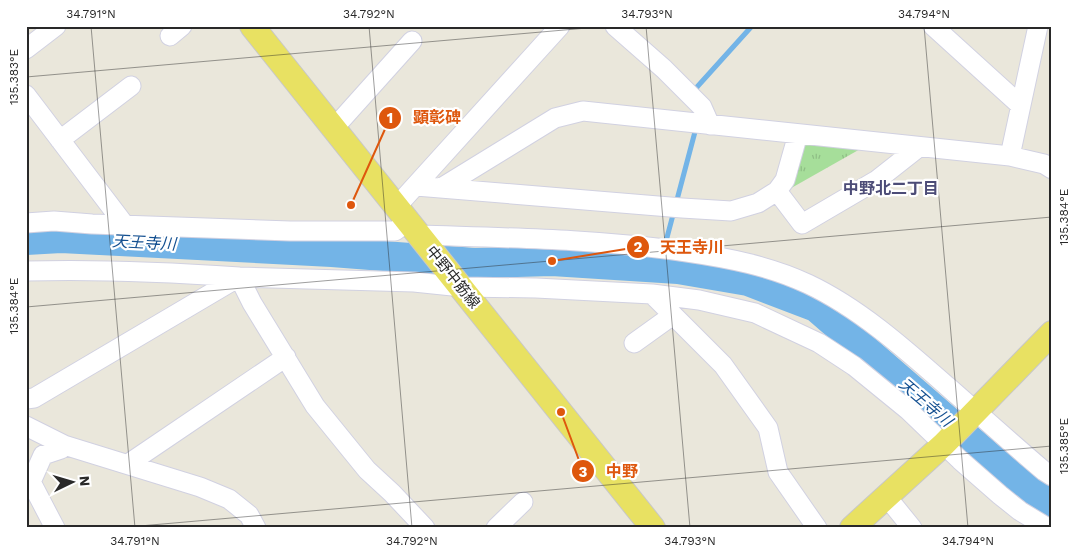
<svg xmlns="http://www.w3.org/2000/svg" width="1078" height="554" font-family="'Work Sans','Noto Sans JP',sans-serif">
	<defs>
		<pattern id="park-tufts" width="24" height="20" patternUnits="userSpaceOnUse" patternTransform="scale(1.25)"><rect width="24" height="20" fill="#a6de9a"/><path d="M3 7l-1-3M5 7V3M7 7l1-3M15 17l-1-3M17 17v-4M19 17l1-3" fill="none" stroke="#8fbe85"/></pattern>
	</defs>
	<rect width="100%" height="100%" fill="#eae7db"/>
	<!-- park -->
	<path fill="url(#park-tufts)" d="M805,142L862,148L786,191Z"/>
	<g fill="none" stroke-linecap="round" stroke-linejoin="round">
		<!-- stream -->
		<path stroke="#73b4e7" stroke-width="5" d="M696,91L697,87L752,26
			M665,245L696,128
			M659,267L662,254"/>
		<!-- river -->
		<path stroke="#73b4e7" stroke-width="30" d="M26,240L61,238L332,252L474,263L552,261L678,269L748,281L816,307L1010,475L1052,506"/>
		<!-- minor casing -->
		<g stroke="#d1d1e1" stroke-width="21">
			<path id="minor" d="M615,26L664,69L702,107L710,125
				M933,26L1020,105
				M170,36L182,26
				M26,49L56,26
				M26,95L124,224
				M334,128L412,41
				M60,140L131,86
				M1010,156L1038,26
				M416,186L682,208L731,211L758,203L777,191L785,180L798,134
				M441,188L555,118L583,111L1010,156L1044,164L1052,169
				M777,191L802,224L877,180L919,147
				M397,206L560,26
				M26,223L54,221L92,224L290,231H395L409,221
				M420,235C509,238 599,239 687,252C728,258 770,266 808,284C859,308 905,349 947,386C979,414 1011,443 1044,471L1052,476
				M26,271C97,269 168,272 239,277
				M652,294L723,365L768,428L778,472L817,528
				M634,343L673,315
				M26,399L34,398L239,277
				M26,426L64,445L200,487L229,499L249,515L256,528
				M128,464L286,357
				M31,482L55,528
				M26,485L31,482L43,455L61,449L64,445
				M886,496L912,528
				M425,528L392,493L367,470L315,406L252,303L239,277L414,282L462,287L536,288L652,294L699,300L755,313L819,343L854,366L908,410L960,460L1000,495L1020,511L1048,528
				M496,528L523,502"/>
		</g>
		<!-- major casing -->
		<g stroke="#c7c7c7" stroke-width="26">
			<path id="major" d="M252,26L653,528
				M852,528L944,444L1052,333"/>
		</g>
		<!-- minor -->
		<use href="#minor" stroke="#fff" stroke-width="19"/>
		<!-- major -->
		<use href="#major" stroke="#e8e162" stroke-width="24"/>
	</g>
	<!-- ticks -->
	<path fill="none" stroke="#292929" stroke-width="1" stroke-opacity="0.45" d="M91,26L135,528M369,26L412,528M646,26L690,528M924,26L968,528M26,77L610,26M26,307L1052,217M117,528L1052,446"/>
	<g text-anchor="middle" stroke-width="4.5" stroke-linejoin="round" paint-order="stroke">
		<!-- street labels -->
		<g font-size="15" fill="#292929" stroke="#fff">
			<text transform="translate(453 277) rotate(51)" y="5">中野中筋線</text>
		</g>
		<!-- neighbourhood labels -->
		<g font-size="16" font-weight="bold" fill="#4c4c77" stroke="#fff">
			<text x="891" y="194">中野北二丁目</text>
		</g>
		<!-- water labels -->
		<g font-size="16" font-style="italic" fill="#145091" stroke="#fff">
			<text transform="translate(144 242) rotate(3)" y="6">天王寺川</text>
			<text transform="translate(926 402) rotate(41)" y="6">天王寺川</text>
		</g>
	</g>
	<!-- callouts -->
	<path fill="none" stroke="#de570d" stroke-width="2" d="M351 205L390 118M552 261L638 247M561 412L583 471"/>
	<g fill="#de570d" stroke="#fff" stroke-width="2">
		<circle cx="351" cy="205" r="5"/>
		<circle cx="552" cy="261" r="5"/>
		<circle cx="561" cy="412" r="5"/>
		<circle cx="390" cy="118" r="12"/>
		<circle cx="638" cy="247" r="12"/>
		<circle cx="583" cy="471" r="12"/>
	</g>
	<g font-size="15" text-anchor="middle" font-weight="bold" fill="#fff">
		<text x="390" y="123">1</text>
		<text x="638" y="252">2</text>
		<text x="583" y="477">3</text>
	</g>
	<g font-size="16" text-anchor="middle" font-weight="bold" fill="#de570d" stroke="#fff" stroke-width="4.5" stroke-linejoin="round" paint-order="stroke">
		<text x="437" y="123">顕彰碑</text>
		<text x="692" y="253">天王寺川</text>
		<text x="622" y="477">中野</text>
	</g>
	<!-- border -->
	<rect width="1078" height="554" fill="none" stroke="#ffffff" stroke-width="55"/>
	<!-- north arrow -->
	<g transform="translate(72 482) rotate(85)" stroke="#ffffff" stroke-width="4" paint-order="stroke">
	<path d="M0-4L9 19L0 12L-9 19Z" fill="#292929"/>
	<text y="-8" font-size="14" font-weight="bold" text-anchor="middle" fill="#292929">N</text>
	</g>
	<rect x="28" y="28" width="1022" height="498" fill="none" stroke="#292929" stroke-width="2"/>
	<g font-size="12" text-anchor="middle" fill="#292929">
		<text x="91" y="18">34.791°N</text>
		<text x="369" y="18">34.792°N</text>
		<text x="647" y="18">34.793°N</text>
		<text x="924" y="18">34.794°N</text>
		<text transform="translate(14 77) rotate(-90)" y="4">135.383°E</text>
		<text transform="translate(1064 217) rotate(-90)" y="4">135.384°E</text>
		<text transform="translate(14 306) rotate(-90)" y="4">135.384°E</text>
		<text transform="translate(1064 446) rotate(-90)" y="4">135.385°E</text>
		<text x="135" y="545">34.791°N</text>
		<text x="412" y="545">34.792°N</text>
		<text x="690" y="545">34.793°N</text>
		<text x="968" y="545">34.794°N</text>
	</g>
</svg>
